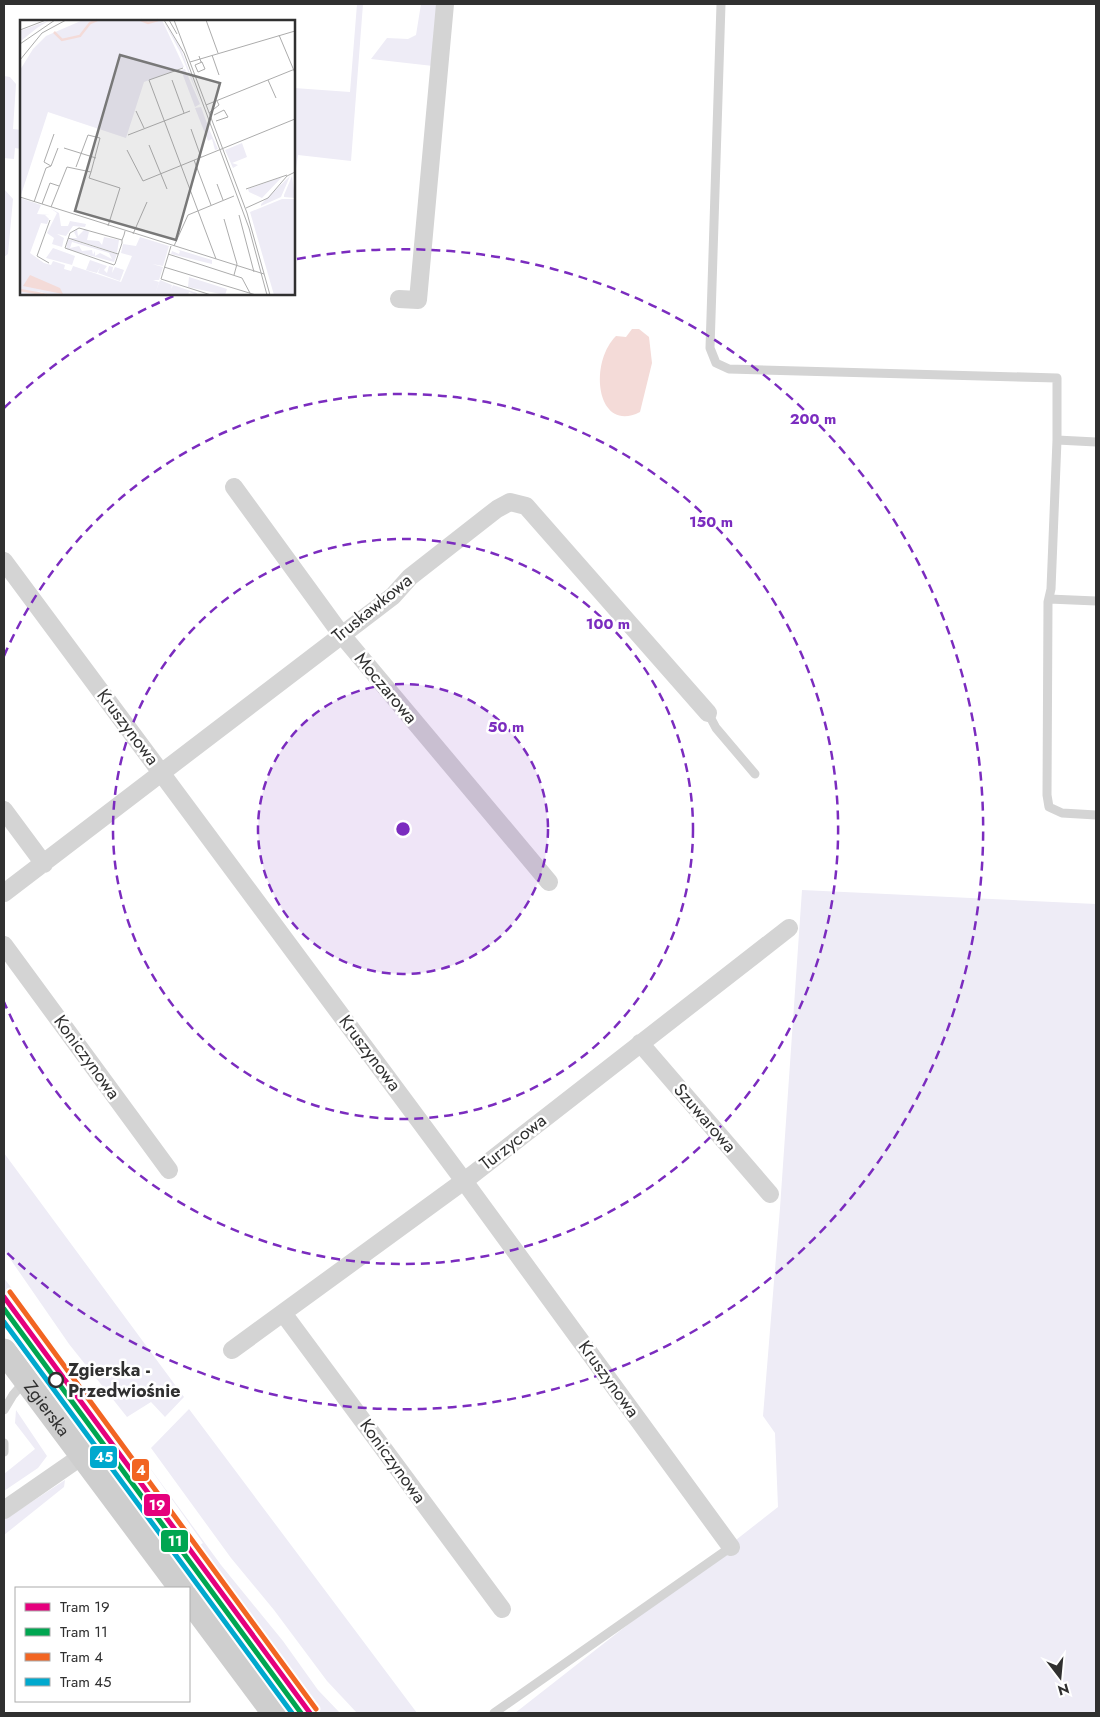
<svg xmlns="http://www.w3.org/2000/svg" width="1100" height="1717" font-family="Jost,sans-serif">
	<rect width="100%" height="100%" fill="#fff"/>
	<!-- green -->
	<path fill="#eeecf6" d="M357,4H363L351,161L298,155L294,182V88L350,92Z
		M421,4H439L433,66L371,59L387,38L408,39L416,35Z
		M4,76L10,77L16,84L13,129L21,130V149L15,148L14,159L4,158Z
		M4,189L13,199L8,254L4,257Z
		M802,890L1096,904V1713H515L778,1507L775,1433L763,1416L780,1208Z
		M4,1153L184,1397L165,1417L151,1402L127,1417L69,1344L4,1250Z
		M4,1278L96,1402L91,1406L4,1291Z
		M189,1409L417,1713H357L327,1681L274,1610L231,1558L151,1448Z
		M16,1410L47,1456L38,1468L4,1491V1474L35,1449L15,1423Z
		M100,1414L110,1428L93,1439L84,1438L78,1429Z
		M142,1457L221,1565L283,1641L318,1690L340,1713H316L194,1549L203,1543Z
		M65,1480L64,1487L4,1535V1520Z"/>
	<!-- water -->
	<path fill="#f4dbd8" d="M632,329H639L649,337L652,363L640,412C597,434 588,364 616,336L626,337Z"/>
	<g fill="none" stroke-linecap="round" stroke-linejoin="round">
		<!-- lane -->
		<path stroke="#d4d4d4" stroke-width="9" d="M721,4L710,348L716,363L729,369L1057,378V440
			M1096,442L1057,440L1051,589L1048,602L1047,795L1049,807L1062,813L1096,815
			M1049,599L1096,601
			M708,713L716,728L755,774
			M4,1410L13,1395L25,1381
			M4,1443V1452
			M494,1713L731,1547"/>
		<!-- street -->
		<path stroke="#d4d4d4" stroke-width="18" d="M399,299L418,300L445,4
			M234,487L341,634L549,882
			M4,561L464,1181L731,1547
			M4,810L44,864
			M4,893L393,596L410,577L497,509L510,502L526,506L708,713
			M4,945L169,1170
			M640,1043L770,1194
			M283,1313L502,1609
			M232,1350L472,1175L789,928
			M4,1510L82,1456"/>
		<!-- secondary -->
		<g stroke="#cecece" stroke-width="25">
			<path id="s1" d="M4,1351L181,1588"/>
			<path d="M189,1599L274,1713"/>
		</g>
		<!-- tram-1 casing -->
		<g stroke="#fff" stroke-width="9">
			<path id="tram-1" d="M4,1297L310,1713"/>
		</g>
		<!-- tram-2 casing -->
		<g stroke="#fff" stroke-width="9">
			<path id="tram-2" d="M4,1309L301,1713"/>
		</g>
		<!-- tram-3 casing -->
		<g stroke="#fff" stroke-width="9">
			<path id="tram-3" d="M10,1292L316,1709"/>
		</g>
		<!-- tram-4 casing -->
		<g stroke="#fff" stroke-width="9">
			<path id="tram-4" d="M4,1322L292,1713"/>
		</g>
		<!-- tram-1 -->
		<use href="#tram-1" stroke="#e5007d" stroke-width="5"/>
		<!-- tram-2 -->
		<use href="#tram-2" stroke="#00a651" stroke-width="5"/>
		<!-- tram-3 -->
		<use href="#tram-3" stroke="#f26522" stroke-width="5"/>
		<!-- tram-4 -->
		<use href="#tram-4" stroke="#00a9ce" stroke-width="5"/>
	</g>
	<!-- distance rings -->
	<circle cx="403" cy="829" r="145" fill="#7b2cbf" fill-opacity=".12"/>
	<g fill="none" stroke="#7b2cbf" stroke-width="2.5" stroke-dasharray="9 6">
		<circle cx="403" cy="829" r="145"/>
		<circle cx="403" cy="829" r="290"/>
		<path d="M4 656A435 435 0 1 1 4 1002"/>
		<path d="M4 408A580 580 0 0 1 176 295M297 259A580 580 0 1 1 4 1250"/>
	</g>
	<!-- markers -->
	<circle fill="#fff" stroke="#303030" stroke-width="2.5" cx="56" cy="1380" r="7"/>
	<g text-anchor="middle" stroke-width="5" stroke-linejoin="round" paint-order="stroke">
		<!-- street labels -->
		<g font-size="18" fill="#303030" stroke="#fff">
			<text transform="translate(372 608) rotate(-39)" y="6">Truskawkowa</text>
			<text transform="translate(386 688) rotate(50)" y="6">Moczarowa</text>
			<text transform="translate(128 727) rotate(53)" y="6">Kruszynowa</text>
			<text transform="translate(370 1053) rotate(53)" y="6">Kruszynowa</text>
			<text transform="translate(87 1057) rotate(54)" y="6">Koniczynowa</text>
			<text transform="translate(705 1118) rotate(49)" y="6">Szuwarowa</text>
			<text transform="translate(513 1142) rotate(-38)" y="6">Turzycowa</text>
			<text transform="translate(609 1379) rotate(54)" y="6">Kruszynowa</text>
			<text dy="6" stroke="none"><textPath href="#s1" startOffset="72">Zgierska</textPath></text>
			<text transform="translate(393 1461) rotate(54)" y="6">Koniczynowa</text>
		</g>
		<!-- stop labels -->
		<g font-size="18" font-weight="bold" fill="#303030" stroke="#fff" text-anchor="start">
			<text x="68" y="1376">Zgierska -<tspan x="68" dy="21">Przedwiośnie</tspan></text>
		</g>
	</g>
	<!-- overview -->
	<g transform="translate(20 20)">
		<rect width="275" height="275" fill="#fff"/>
		<path d="M30,0L17,8L1,21L0,11ZM63,0H142L164,47L124,62L106,118L28,92L1,175L0,50L13,29L26,16ZM143,0L161,29L181,83L160,32ZM165,49L180,84L175,87L161,50ZM181,87L189,109L198,129L195,130L192,119L188,121L175,88ZM222,123L227,137L212,143L218,145L213,148L205,130ZM270,156L261,177L241,186V184ZM272,156L275,178L264,177V175ZM262,157L242,178L229,172L228,169ZM0,178L21,185L17,194L30,195H25L29,199L27,204L21,203L10,233L24,243L31,245L33,241L45,245L44,249L51,251L53,246L101,262L112,236L101,233L103,224L116,226L120,217L149,226L143,246L132,244L143,247L139,260H133L139,262L135,274L140,260L152,265L151,269L153,265L177,273V275L169,272L168,275H31L17,271L25,275H0ZM262,179H275V275H254L230,192ZM30,188L39,193L41,206H48L50,201L66,204L65,207L53,206L46,216L37,214L44,218L42,227L32,224L34,218L27,213L37,193ZM57,209L58,216L65,209L69,212L67,220L79,221L82,225L84,217L99,220L97,233L49,218H57L54,212ZM48,219L97,234L94,242L46,229ZM52,222L89,233L92,239L80,233L75,236V231L73,235L72,230L62,231L59,226L50,228ZM33,228L55,236L52,245L26,238ZM156,229L192,240V244L151,234L152,231L159,234L160,231ZM70,240L87,246L84,250L87,253L89,246L93,247L92,253L95,247L104,250L100,261L78,253L80,247L77,253L66,250ZM169,257L207,269L205,275L168,267Z" fill="#eeecf6" fill-rule="evenodd"/>
		<path d="M10,255L40,268L43,274L3,266Z" fill="#f4dbd8"/>
		<path fill="none" stroke="#f4dbd8" stroke-width="2.5" d="M121,0L128,3L138,0M34,12L42,20L60,16L70,3L77,0M0,270L27,275"/>
		<path fill="none" stroke="#acacac" stroke-width="1" d="M144,0L164,33L229,208L247,275M149,0L157,14M154,0L227,193L250,275M186,0L198,33M0,10L26,0M259,15L275,53M0,24L35,0M192,35L199,55M179,36L181,42H182L185,49L178,52L175,45L182,42M0,40L22,13L46,0M170,42L275,11M163,48L129,60L196,239M152,60L164,93M248,60L256,78M186,85L275,49M116,91L124,108M189,93L199,85L197,81M194,95L204,90L208,97L196,101M171,109L181,137M108,115L170,91M129,125L147,169M44,128L76,138M107,130L123,161L275,99M174,140L191,185M31,146L38,128M71,152L69,158L100,168L88,206M197,164L203,180M226,169L267,155M0,177L244,254M14,182L26,148L31,146L24,142L34,114M22,184L30,163L39,166M31,187L47,147L71,152L80,118L68,115L56,147M226,188L248,178L267,156L275,152M219,195L234,252M204,199L217,244L214,255M113,214L127,182M48,218L98,234M102,220L59,208L50,213L45,228L94,245L95,244L102,223V220L104,215L105,211M151,226L141,259L191,275M154,226L168,195L214,176M148,234L222,258L231,275M29,243L17,236L30,200M144,247L236,275"/>
		<path fill="#787878" fill-opacity="0.15" stroke="#787878" stroke-width="2.5" d="M100,35L200,63L156,220L55,191Z"/>
		<rect width="275" height="275" fill="none" stroke="#303030" stroke-width="2.5"/>
	</g>
	<circle cx="403" cy="829" r="8" fill="#7b2cbf" stroke="#fff" stroke-width="2.5"/>
	<g font-size="15" text-anchor="middle" font-weight="bold" fill="#7b2cbf" stroke="#fff" stroke-width="5" stroke-linejoin="round" paint-order="stroke">
		<text x="813" y="424">200 m</text>
		<text x="711" y="527">150 m</text>
		<text x="608" y="629">100 m</text>
		<text x="506" y="732">50 m</text>
	</g>
	<g stroke="#fff" stroke-width="2">
		<rect x="89" y="1445" width="29" height="24" rx="5" fill="#00a9ce"/>
		<rect x="131" y="1458" width="19" height="24" rx="5" fill="#f26522"/>
		<rect x="143" y="1493" width="28" height="24" rx="5" fill="#e5007d"/>
		<rect x="160" y="1529" width="29" height="24" rx="5" fill="#00a651"/>
	</g>
	<g font-size="14" text-anchor="middle" font-weight="bold" fill="#fff">
		<text x="104" y="1462">45</text>
		<text x="141" y="1475">4</text>
		<text x="157" y="1510">19</text>
		<text x="175" y="1546">11</text>
	</g>
	<!-- border -->
	<rect width="1100" height="1717" fill="none" stroke="#303030" stroke-width="10"/>
	<!-- legend -->
	<rect x="15" y="1587" width="175" height="115" fill="#ffffff" stroke="#acacac"/>
	<rect x="25" y="1603" width="25" height="8" fill="#e5007d" stroke="#acacac"/>
	<text x="60" y="1612" font-size="15" fill="#303030">Tram 19</text>
	<rect x="25" y="1628" width="25" height="8" fill="#00a651" stroke="#acacac"/>
	<text x="60" y="1637" font-size="15" fill="#303030">Tram 11</text>
	<rect x="25" y="1653" width="25" height="8" fill="#f26522" stroke="#acacac"/>
	<text x="60" y="1662" font-size="15" fill="#303030">Tram 4</text>
	<rect x="25" y="1678" width="25" height="8" fill="#00a9ce" stroke="#acacac"/>
	<text x="60" y="1687" font-size="15" fill="#303030">Tram 45</text>
	<!-- north arrow -->
	<g transform="translate(1060 1677) rotate(164)" stroke="#ffffff" stroke-width="4" paint-order="stroke">
	<path d="M0-4L9 19L0 12L-9 19Z" fill="#303030"/>
	<text y="-8" font-size="14" font-weight="bold" text-anchor="middle" fill="#303030">N</text>
	</g>
</svg>
